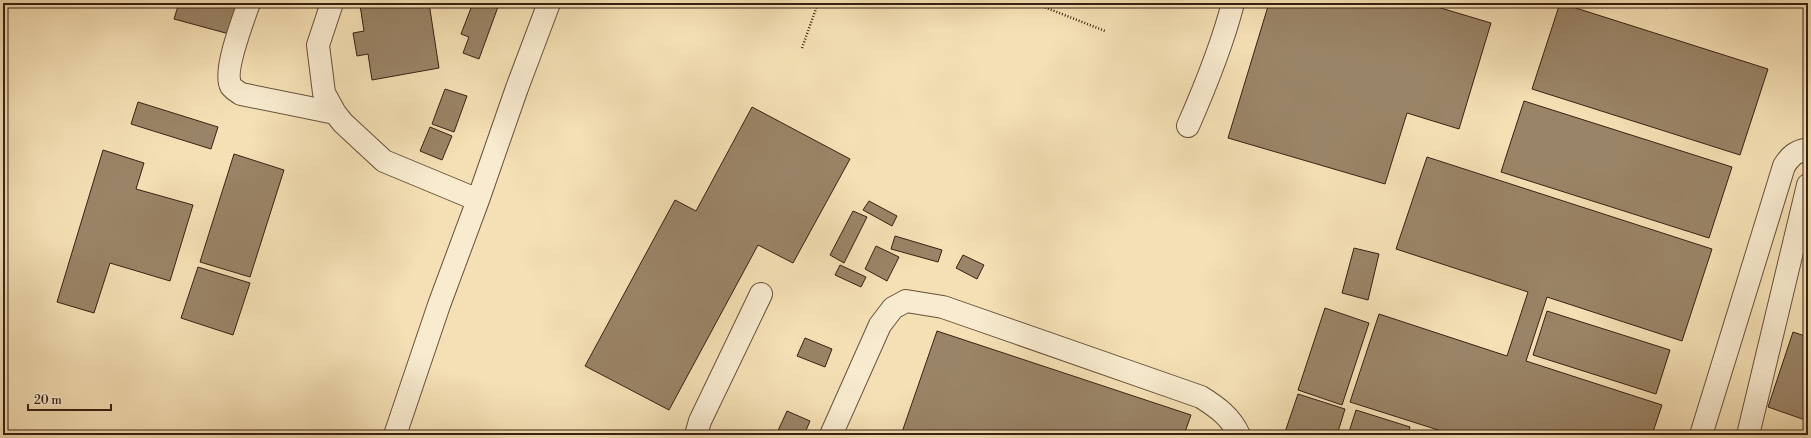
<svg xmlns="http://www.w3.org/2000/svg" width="1811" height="438" font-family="'Libre Bodoni',serif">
	<rect width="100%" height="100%" fill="#f5e0b5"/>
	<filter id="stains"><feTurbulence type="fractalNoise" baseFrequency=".005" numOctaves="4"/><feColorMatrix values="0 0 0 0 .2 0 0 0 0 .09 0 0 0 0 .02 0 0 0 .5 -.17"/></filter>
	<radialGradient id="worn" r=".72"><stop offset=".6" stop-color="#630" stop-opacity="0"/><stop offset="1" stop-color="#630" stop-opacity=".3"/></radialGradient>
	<!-- building -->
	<path fill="#9a8467" stroke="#382112" d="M179,3H242L233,35L174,19Z
		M374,3H429L439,68L372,80L368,54L357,56L353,33L364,31L360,5Z
		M458,3L499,4L479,59L463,53L469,37L461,34L471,8Z
		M1269,3H1424L1491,23L1459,129L1407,113L1385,184L1228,138Z
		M1560,3L1768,69L1740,155L1532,89Z
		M1650,3H1669L1667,8Z
		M445,89L467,96L454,132L432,124Z
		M1524,101L1732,167L1709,238L1501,172Z
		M138,102L218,127L211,149L131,124Z
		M752,107L850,159L793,263L758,245L669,410L585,366L675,200L696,211Z
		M430,127L452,136L442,160L420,151Z
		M103,150L144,163L136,189L193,205L170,281L110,263L94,313L57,302Z
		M234,154L284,170L250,277L200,262Z
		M1427,157L1712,249L1682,341L1547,297L1526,361L1662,405L1652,435H1454L1350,402L1379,314L1507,356L1528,292L1396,249Z
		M869,201L897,216L892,226L863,210Z
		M853,211L867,217L844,263L830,255Z
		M895,236L942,250L938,262L891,249Z
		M876,246L899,257L887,281L865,269Z
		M1354,248L1379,254L1368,300L1342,293Z
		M963,255L984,265L977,279L956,268Z
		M840,265L866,277L861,287L835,275Z
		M198,267L250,283L233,335L181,318Z
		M1325,308L1369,323L1342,405L1298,390Z
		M1547,311L1670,350L1656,394L1533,355Z
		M937,331L1191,415L1184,435H901Z
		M1793,332L1808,337V421L1768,407Z
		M805,338L832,349L825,367L797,356Z
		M1298,394L1345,409L1337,435H1284Z
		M1356,410L1410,427L1408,435H1348Z
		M787,411L810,421L804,435H776Z"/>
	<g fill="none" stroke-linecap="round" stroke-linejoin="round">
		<!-- minor casing -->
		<g stroke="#67513b" stroke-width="24">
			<path id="minor" d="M249,3C243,20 223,72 231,86C233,89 238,92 241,94L335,113
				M332,3L318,45L324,93L335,113L343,123L384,161L478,200
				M1188,126C1206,85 1222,46 1233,3
				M395,435L439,305L478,200L517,88L549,3
				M696,435L700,421L761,294
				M831,435L880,325L893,308L906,301L943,307L1201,397C1217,407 1231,417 1239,435
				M1701,435L1784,166C1790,156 1796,151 1808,149
				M1748,435L1808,185"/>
		</g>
		<!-- path -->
		<path stroke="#382112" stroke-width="2.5" stroke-dasharray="1 2" stroke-linecap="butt" d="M1034,3L1105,31
			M802,48L818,3"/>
		<!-- minor -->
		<use href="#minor" stroke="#f8ebcf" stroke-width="22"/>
	</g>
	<!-- margin -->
	<rect width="1811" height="438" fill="none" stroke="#f5e0b5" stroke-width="16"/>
	<rect x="4" y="4" width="1803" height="430" fill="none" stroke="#382112" stroke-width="2"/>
	<rect x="8" y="8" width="1795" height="422" fill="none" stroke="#382112"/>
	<!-- scale -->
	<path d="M28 404v6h83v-6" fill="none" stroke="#382112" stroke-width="2"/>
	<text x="34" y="404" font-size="12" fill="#382112" stroke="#f8ebcf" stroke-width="3" paint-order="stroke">20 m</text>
	<rect width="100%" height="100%" filter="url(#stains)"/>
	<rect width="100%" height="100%" fill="url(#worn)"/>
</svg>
